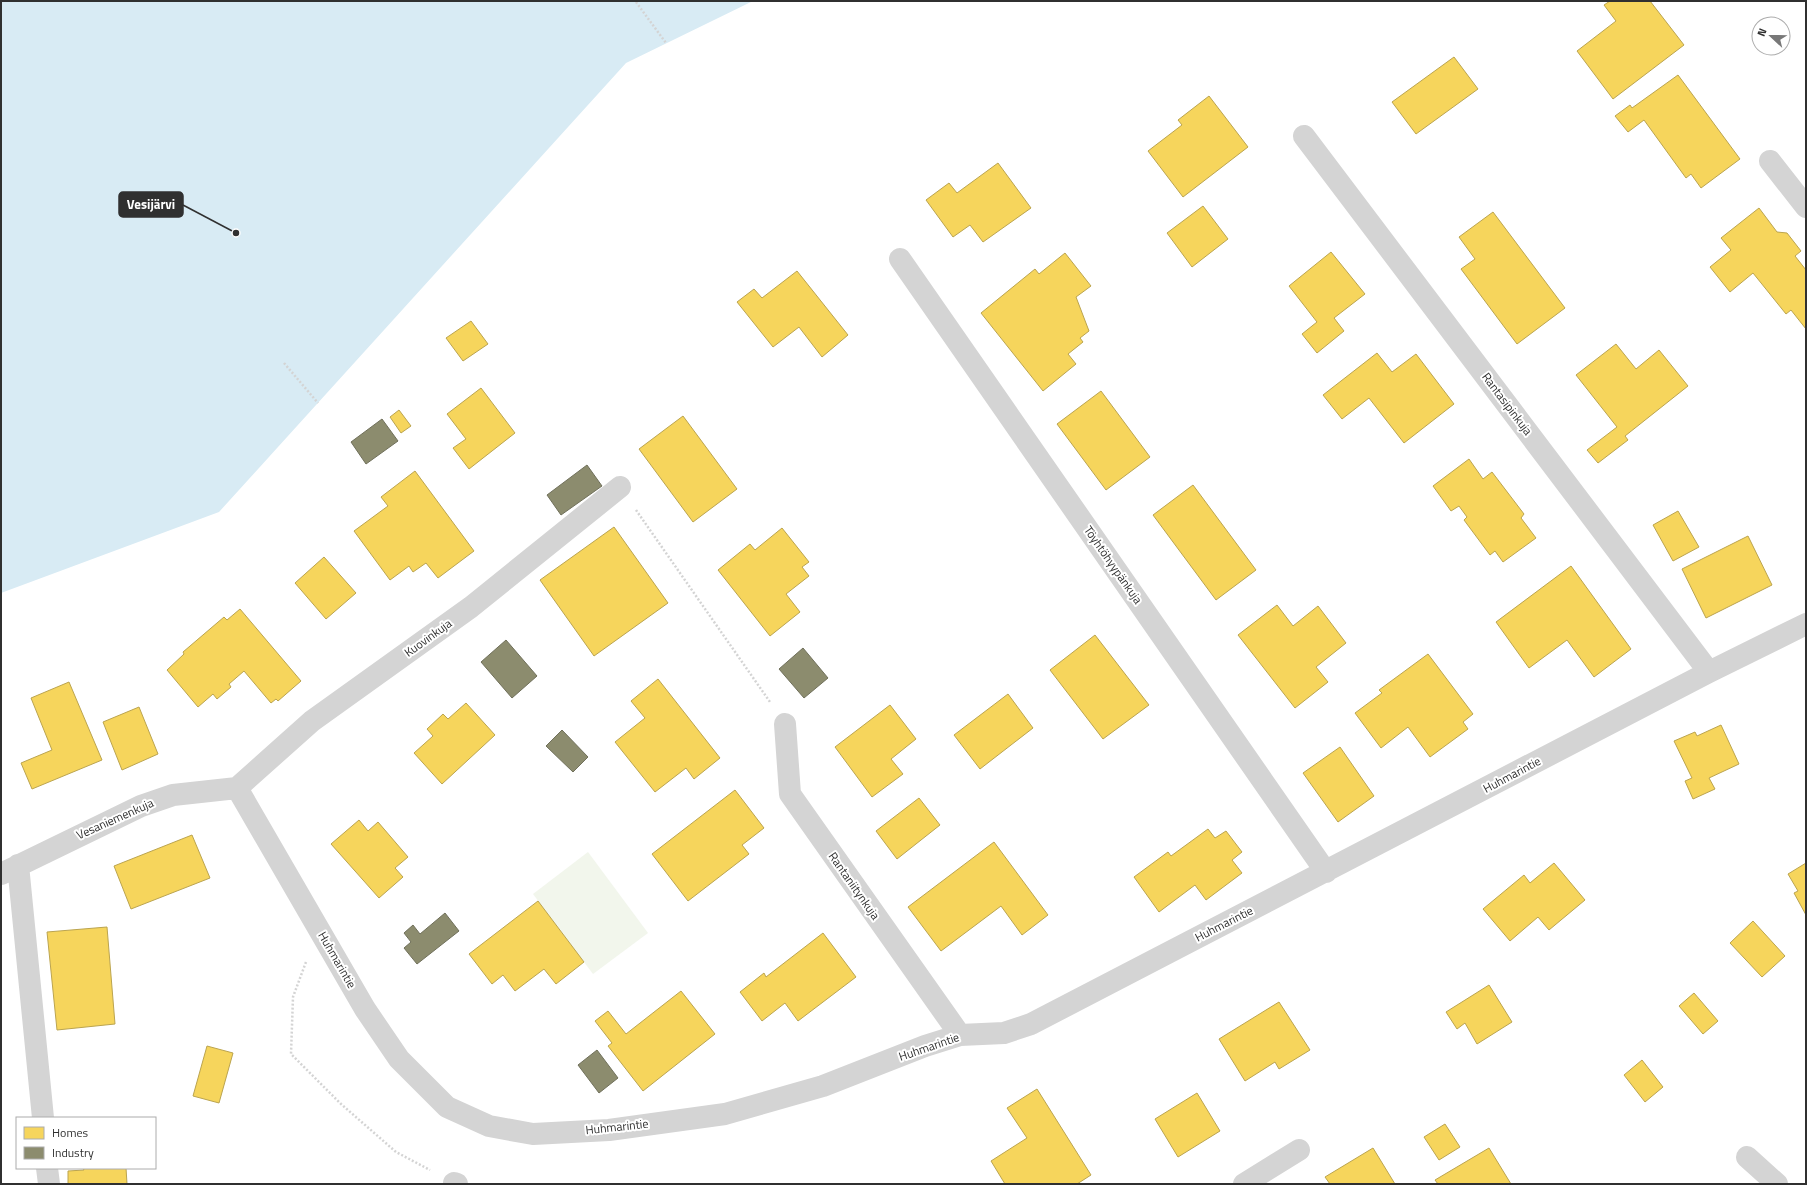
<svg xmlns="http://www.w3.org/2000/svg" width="1807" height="1185" font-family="'Titillium Web',sans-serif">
	<rect width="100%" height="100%" fill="#fff"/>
	<!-- green -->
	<path fill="#f2f6ec" d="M588,852L648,933L593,974L533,894Z"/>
	<!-- water -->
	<path fill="#d8ebf4" d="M1,1H753L626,63L219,512L1,593Z"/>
	<!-- homes -->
	<path fill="#f6d55c" stroke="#bba44f" d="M1610,1H1650L1684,45L1613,99L1577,51L1616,21L1604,5Z
		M1454,57L1478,89L1416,134L1392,102Z
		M1678,75L1740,159L1701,188L1691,174L1686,178L1644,120L1628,132L1615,116L1630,105L1632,108Z
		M1209,96L1248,147L1183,197L1148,151L1182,125L1178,120Z
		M998,163L1031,208L983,242L970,225L953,237L926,200L949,183L957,193Z
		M1203,206L1228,239L1192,267L1167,233Z
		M1759,208L1777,232L1787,233L1801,251L1795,256L1806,270V329L1791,310L1786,314L1753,273L1730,292L1710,267L1731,250L1721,238Z
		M1493,212L1565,308L1517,344L1461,269L1475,259L1459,237Z
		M1331,252L1365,294L1334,318L1344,331L1317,353L1302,334L1317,322L1289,286Z
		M1065,253L1091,286L1076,297L1089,331L1080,338L1083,342L1068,354L1076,364L1043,391L981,313L1035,269L1039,274Z
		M797,271L848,335L822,357L799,327L773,347L737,302L754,289L762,298Z
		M471,321L488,344L463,361L446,338Z
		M1616,344L1636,369L1659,350L1688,386L1625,436L1628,440L1598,463L1587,450L1617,427L1576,375Z
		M1377,353L1392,372L1416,354L1454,404L1404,443L1369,398L1342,419L1323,395Z
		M481,388L515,433L469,469L453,448L466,439L447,414Z
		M1101,391L1150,457L1106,490L1057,424Z
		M399,410L411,426L401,433L390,417Z
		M683,416L737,489L693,522L639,449Z
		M1469,459L1483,479L1492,472L1524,514L1521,518L1536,538L1503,562L1495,551L1490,555L1464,520L1467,517L1459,506L1451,511L1433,486Z
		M415,471L474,551L438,578L426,563L413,572L409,566L390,580L354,531L388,506L381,497Z
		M1193,485L1256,570L1216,600L1153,515Z
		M1678,511L1699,547L1673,561L1653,525Z
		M614,527L668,603L594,656L540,580Z
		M782,528L809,562L802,567L809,576L786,594L800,612L770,636L718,570L750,544L755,550Z
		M1748,536L1772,585L1706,618L1682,569Z
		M324,557L356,593L326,619L295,583Z
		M1571,566L1631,649L1594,677L1567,640L1529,668L1496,622Z
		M1277,605L1293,626L1318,606L1346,643L1316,667L1328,682L1295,708L1238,635Z
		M240,609L301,681L278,701L276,699L271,703L244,671L229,684L231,687L217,699L213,694L198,707L167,670L184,654L183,652L224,617L227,620Z
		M1095,635L1149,705L1103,739L1050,670Z
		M1428,654L1473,714L1463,722L1468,729L1430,757L1408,727L1381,748L1355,713L1382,693L1379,690Z
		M658,679L720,758L694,779L686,768L655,792L615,742L645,718L631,701Z
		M69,682L102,760L32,789L21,763L52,750L31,698Z
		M1008,694L1033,728L980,769L954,735Z
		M466,703L495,735L442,784L414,753L433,736L427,729L443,714L448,719Z
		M890,705L916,739L891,759L903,774L872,797L835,747Z
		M139,707L158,754L122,770L103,722Z
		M1721,725L1739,764L1709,778L1715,789L1693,799L1685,781L1692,778L1674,741L1695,732L1697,736Z
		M1340,747L1374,796L1338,822L1303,773Z
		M735,790L764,828L742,845L749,854L688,901L652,854Z
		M919,798L940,825L897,859L876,831Z
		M359,820L368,831L378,822L408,857L395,868L403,877L379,898L331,844Z
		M1208,829L1215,838L1226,831L1242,852L1232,860L1242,873L1206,900L1195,885L1159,912L1134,877L1168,852L1171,856Z
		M192,835L210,878L131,909L114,866Z
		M994,842L1048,915L1022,935L1001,906L941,951L908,907Z
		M1554,863L1585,900L1549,930L1538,917L1510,941L1483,909L1524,875L1530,883Z
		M1806,863V915L1794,893L1798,891L1788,874Z
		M538,901L584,962L556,984L544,969L515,991L503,975L492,984L469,954Z
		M1753,921L1785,956L1762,977L1730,943Z
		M107,927L115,1024L57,1030L47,932Z
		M823,933L856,977L798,1021L785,1003L762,1021L740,992L764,973L766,977Z
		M1489,985L1512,1022L1477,1044L1465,1023L1457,1029L1446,1012Z
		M681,991L715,1034L643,1091L608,1046L612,1043L595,1021L608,1011L626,1034Z
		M1694,993L1718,1021L1703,1034L1679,1006Z
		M1279,1002L1310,1050L1279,1069L1275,1062L1245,1081L1219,1039Z
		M207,1046L233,1053L219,1103L193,1096Z
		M1642,1060L1663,1087L1645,1102L1624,1075Z
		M1037,1089L1091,1175L1077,1184H1005L991,1161L1027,1138L1007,1108Z
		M1197,1093L1220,1131L1178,1157L1155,1119Z
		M1445,1124L1460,1147L1439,1160L1424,1137Z
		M1373,1148L1395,1184H1330L1325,1177Z
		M1489,1148L1511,1184H1438L1435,1180Z
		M83,1168H126L127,1184H68V1171L84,1170Z"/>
	<!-- industry -->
	<path fill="#8c8c6e" stroke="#70705b" d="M382,419L398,441L366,464L351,442Z
		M587,465L602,486L561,515L547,495Z
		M506,640L537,676L512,698L481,662Z
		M803,648L828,678L804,698L779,669Z
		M562,730L588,757L573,772L546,746Z
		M445,913L459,931L417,964L404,948L411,942L404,933L413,925L420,934Z
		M597,1050L618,1078L599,1093L578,1065Z"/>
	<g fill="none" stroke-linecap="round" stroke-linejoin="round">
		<!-- path -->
		<path stroke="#d4d4d4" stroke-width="2.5" stroke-dasharray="2 2" stroke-linecap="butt" d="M636,2L666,43
			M284,363L318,403
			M636,510L770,702
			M306,962L293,997L291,1054L341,1104L396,1152L430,1170"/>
		<!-- minor -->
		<path stroke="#d4d4d4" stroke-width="22" d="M1304,136L1709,672
			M1770,161L1806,207
			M900,259L1326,872
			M785,724L790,794L960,1035
			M237,788L365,1009L399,1059L447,1107L489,1126L533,1134L609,1130L725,1114L823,1086L925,1046L960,1035L1004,1033L1031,1024L1709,672L1806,624
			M237,788L312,721L471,607L620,487
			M18,865L43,1118
			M1,874L141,806L173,795L237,788
			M1747,1157L1777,1184
			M47,1168L49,1184
			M454,1183L457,1184
			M1244,1184L1299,1150"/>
	</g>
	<g text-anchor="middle" stroke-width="4" stroke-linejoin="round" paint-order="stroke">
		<!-- street labels -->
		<g font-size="12" fill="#303030" stroke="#fff">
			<text transform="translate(1507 404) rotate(53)" y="4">Rantasipinkuja</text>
			<text transform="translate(1113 565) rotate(55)" y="4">Töyhtöhyypänkuja</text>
			<text transform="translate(428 638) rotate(-36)" y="4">Kuovinkuja</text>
			<text transform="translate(1512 775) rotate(-28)" y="4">Huhmarintie</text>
			<text transform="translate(115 819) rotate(-24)" y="4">Vesaniemenkuja</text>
			<text transform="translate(854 886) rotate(55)" y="4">Rantaniitynkuja</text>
			<text transform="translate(1224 924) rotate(-27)" y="4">Huhmarintie</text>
			<text transform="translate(337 960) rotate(60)" y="4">Huhmarintie</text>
			<text transform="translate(929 1047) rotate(-19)" y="4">Huhmarintie</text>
			<text transform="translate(617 1127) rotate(-6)" y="4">Huhmarintie</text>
		</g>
	</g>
	<!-- callouts -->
	<path fill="none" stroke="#303030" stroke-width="1.5" d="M236 233L183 205"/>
	<circle fill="#303030" stroke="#fff" stroke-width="1.5" cx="236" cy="233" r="4"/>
	<rect fill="#303030" stroke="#303030" stroke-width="1.5" x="119" y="192" width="64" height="25" rx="4"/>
	<g font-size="13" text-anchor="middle" font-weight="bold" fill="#fff">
		<text x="151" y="209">Vesijärvi</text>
	</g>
	<!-- border -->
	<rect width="1807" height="1185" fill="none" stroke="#303030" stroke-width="4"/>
	<!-- legend -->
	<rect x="16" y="1117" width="140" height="52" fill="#ffffff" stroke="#acacac"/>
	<rect x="24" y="1127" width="20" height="12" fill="#f6d55c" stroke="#acacac"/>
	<text x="52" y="1137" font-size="12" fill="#303030">Homes</text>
	<rect x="24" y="1147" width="20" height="12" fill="#8c8c6e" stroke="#acacac"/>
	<text x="52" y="1157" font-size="12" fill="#303030">Industry</text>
	<!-- north arrow -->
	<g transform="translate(1771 36) rotate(292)"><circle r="19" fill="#ffffff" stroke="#acacac"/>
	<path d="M0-3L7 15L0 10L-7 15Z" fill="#787878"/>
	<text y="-6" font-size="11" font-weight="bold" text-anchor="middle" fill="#303030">N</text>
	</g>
</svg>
